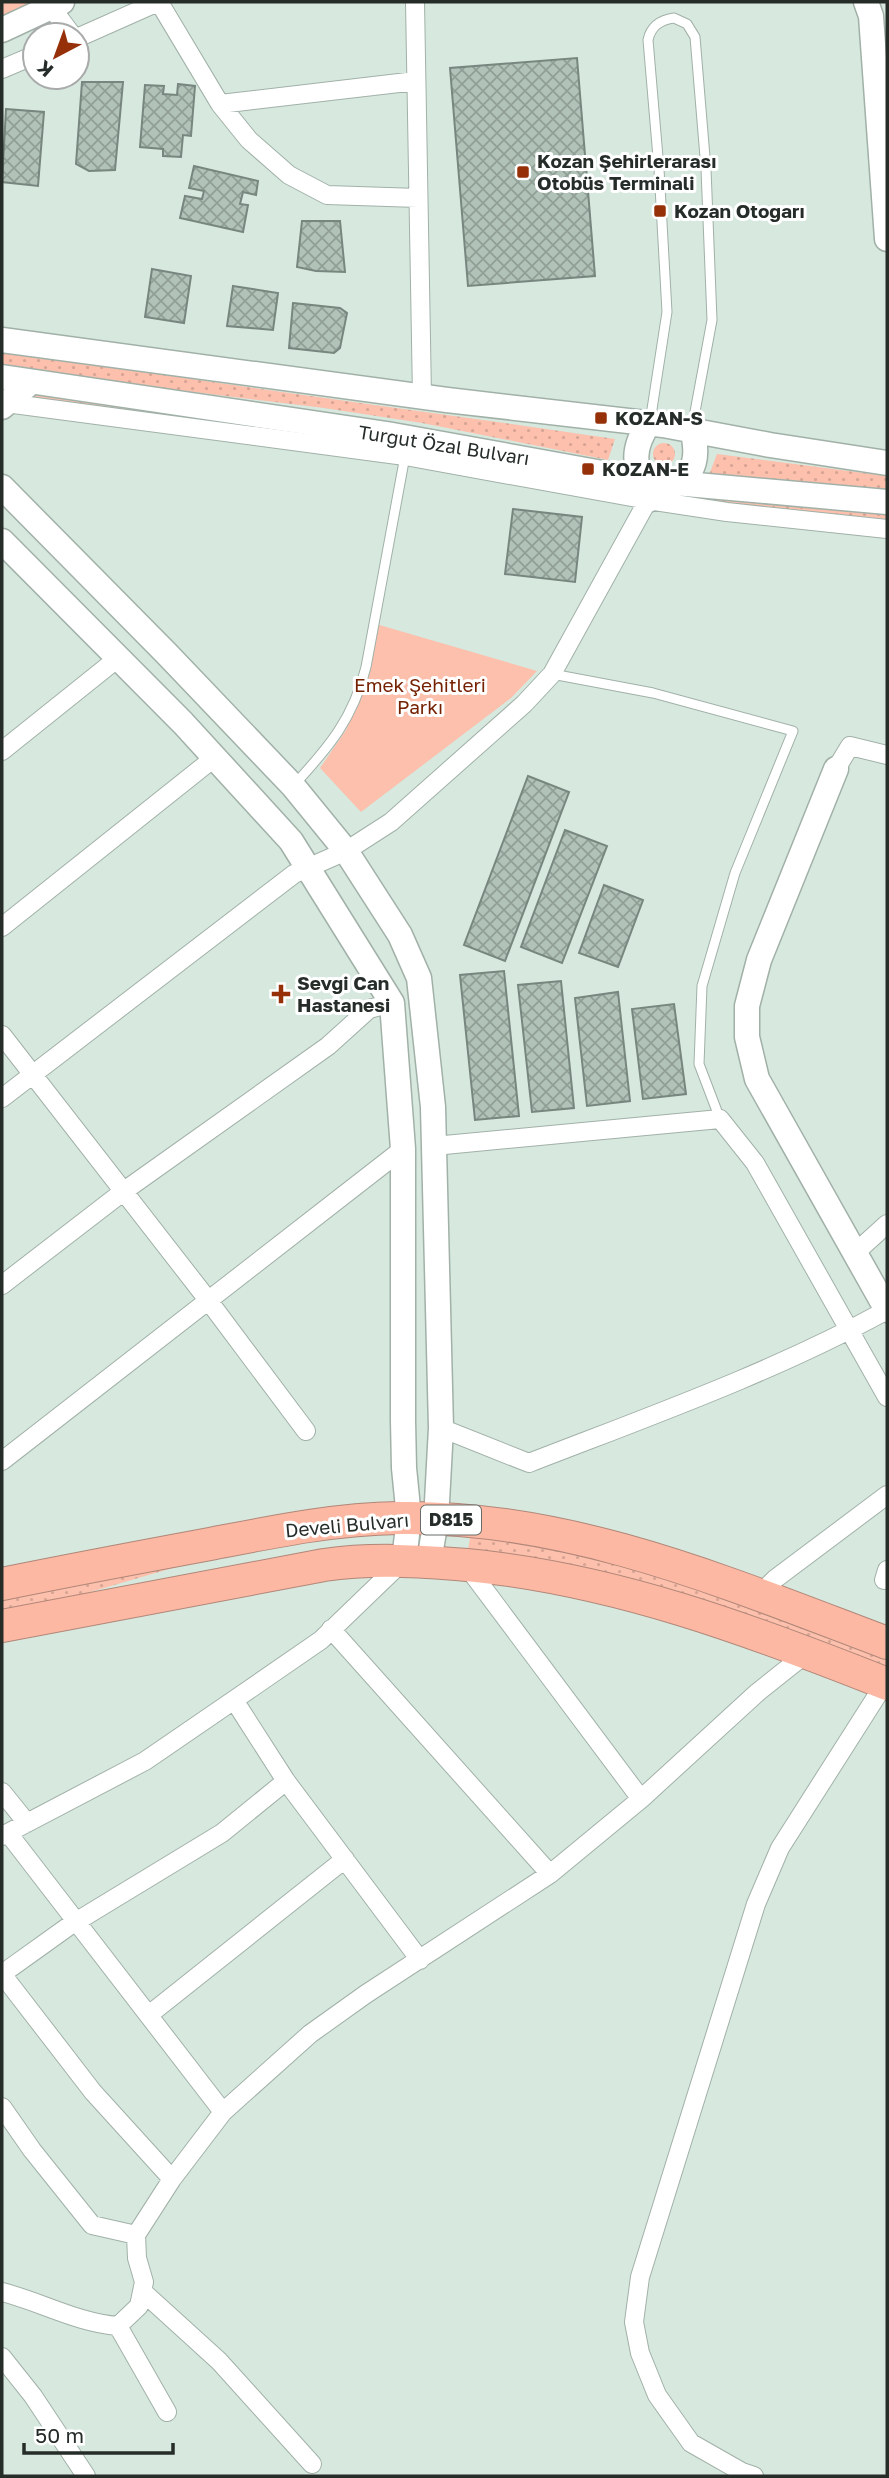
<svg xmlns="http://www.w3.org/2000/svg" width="889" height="2478" font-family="'Golos Text',sans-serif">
	<defs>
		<pattern id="grass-dots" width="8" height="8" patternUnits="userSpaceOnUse" patternTransform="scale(1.75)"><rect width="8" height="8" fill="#fcc0ad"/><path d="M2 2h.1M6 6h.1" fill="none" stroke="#d8a595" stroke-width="1.8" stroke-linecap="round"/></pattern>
		<pattern id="building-cross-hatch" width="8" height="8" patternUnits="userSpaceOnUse" patternTransform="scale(1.75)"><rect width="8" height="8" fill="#b1c3b9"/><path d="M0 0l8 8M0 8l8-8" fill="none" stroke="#909f96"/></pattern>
	</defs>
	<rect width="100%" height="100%" fill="#d7e8df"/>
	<!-- grass -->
	<path fill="url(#grass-dots)" d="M2,350C206,383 411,409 615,439L608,460L422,423L324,408L137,385L2,364Z
		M25,392L356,442L20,396Z
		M653 454a11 11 0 1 1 22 0a11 11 0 1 1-22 0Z
		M717,454L887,476V490L709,475Z
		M713,499L887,513V519L712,505Z
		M472,1528L652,1572L887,1655V1670L650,1585L563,1563L468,1549Z
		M281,1546L183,1565L80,1595L2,1612V1600Z"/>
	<!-- park -->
	<path fill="#fcc0ad" d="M2,2H35L2,18Z
		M376,624L537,671L511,698L361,812L320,768L346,730L363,688Z"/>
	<!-- building -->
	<path fill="url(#building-cross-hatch)" stroke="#77877f" stroke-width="2" d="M577,58L595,276L468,286L450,68Z
		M82,82H123L115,170L89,171L76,164Z
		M178,84L195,86L191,136L183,135L181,157L163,156V149L140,147L145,85L164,86L163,94L177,95Z
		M6,109L44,112L38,186L2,182Z
		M194,166L258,181L256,195L243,192L240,204L248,205L243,232L180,218L185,196L202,199L204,191L189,188Z
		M302,221H340L345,272L316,271L297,267Z
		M152,269L191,276L184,323L145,317Z
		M233,286L278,293L273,330L227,326Z
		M293,303L340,308L347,313L340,348L334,353L289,348Z
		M513,509L582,517L575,582L505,574Z
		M528,776L569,792L505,961L464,945Z
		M565,830L607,846L562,963L521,947Z
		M604,885L643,900L618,967L579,953Z
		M504,971L519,1116L475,1120L460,975Z
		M561,981L574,1108L532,1112L518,985Z
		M618,992L630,1101L587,1106L575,998Z
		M674,1004L686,1094L643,1099L632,1009Z"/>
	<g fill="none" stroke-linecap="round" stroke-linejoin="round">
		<!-- lane casing -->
		<g stroke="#a1b1a8" stroke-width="11">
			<path id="lane" d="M650,422L667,312L659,169L648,40C651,26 660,20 674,18L687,24L695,37L706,169L712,320L692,428
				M552,674L653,693L793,731L735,873L702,986L699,1064L720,1119
				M294,785C329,747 353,719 366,667L405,456"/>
		</g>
		<!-- street casing -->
		<g stroke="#a1b1a8" stroke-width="20">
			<path id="street" d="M159,2L220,104L249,140L289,175L327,195L418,198
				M415,2L422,396
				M51,7L72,35
				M77,38L158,2
				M2,69L35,55
				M220,104L416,81
				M6,403L405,456L648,500L727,512L887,529
				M2,751L118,658
				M836,769L850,746L887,755
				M2,927L214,758
				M2,1035L208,1300L306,1431
				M2,1098L294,874L346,851L391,822L524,704L552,674L648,500
				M434,1146L720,1119L755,1163L887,1397
				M855,1253L887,1224
				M2,1285L124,1191L328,1046L369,1009L392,1003
				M441,1428L529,1463C650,1416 774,1372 887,1310
				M2,1461L403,1149
				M466,1565L641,1799
				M884,1580L887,1570
				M759,1595L775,1579L887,1495
				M331,1629L550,1874
				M234,1700L286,1781L420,1960
				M2,1792L27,1823
				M8,1833L223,2112
				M2,1836L145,1761L234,1700L321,1640L404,1560
				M150,2014L345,1859
				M2,2107L32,2150L92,2225L136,2235
				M172,2179L93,2092L2,1974L69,1926L222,1833L286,1781
				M142,2291L219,2361L312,2464
				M2,2292C41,2302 78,2323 118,2326L139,2306L144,2282L137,2258L136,2235L172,2179L223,2112L310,2034L366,1994L550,1874L641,1799L758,1692L807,1653
				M118,2326L167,2412
				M2,2357L33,2396L86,2476
				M754,2476L742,2472L691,2443L657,2395L640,2353L634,2322L640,2277L756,1904L780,1848L885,1683"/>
		</g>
		<!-- secondary casing -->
		<g stroke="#a1b1a8" stroke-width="27">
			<path id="secondary" d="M866,2L871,16L887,239
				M2,30L62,2
				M2,340L447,400L663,425L770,445L887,463
				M2,377L387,434L641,480L887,502
				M2,407L31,382
				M649,423C628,454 637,468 648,500C683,480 704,475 692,429
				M2,487L167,654L293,786L346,851L400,935L419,978L433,1107L441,1428L436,1520L429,1561
				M2,541L183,723L291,841L392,1003L403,1149V1421L404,1468L409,1518L404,1560
				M836,769L759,960L747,1006V1037L757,1079L887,1310"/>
		</g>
		<!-- highway casing -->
		<g stroke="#b18778" stroke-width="34">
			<path id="highway" d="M2,1584C71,1570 140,1557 210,1544C272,1532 334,1519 398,1518C570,1515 730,1584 887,1643
				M2,1626L324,1565C372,1558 419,1561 467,1565C614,1579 751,1630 887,1684"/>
		</g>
		<!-- lane -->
		<use href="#lane" stroke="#fff" stroke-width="9"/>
		<!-- street -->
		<use href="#street" stroke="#fff" stroke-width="18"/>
		<!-- secondary -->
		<use href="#secondary" stroke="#fff" stroke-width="24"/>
		<!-- highway -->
		<use href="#highway" stroke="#fcb8a3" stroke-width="32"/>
	</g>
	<!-- markers -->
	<g fill="#963009" stroke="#fff" stroke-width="2.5">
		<rect x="516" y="165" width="14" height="14" rx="3.5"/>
		<rect x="653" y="204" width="14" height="14" rx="3.5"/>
		<rect x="594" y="411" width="14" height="14" rx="3.5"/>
		<rect x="581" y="462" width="14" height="14" rx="3.5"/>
		<path d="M277.5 983.5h7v7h7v7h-7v7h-7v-7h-7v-7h7z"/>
	</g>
	<g text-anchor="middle" stroke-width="6" stroke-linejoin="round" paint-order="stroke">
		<!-- shield labels -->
		<rect fill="#fff" stroke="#676c69" stroke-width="2" x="421" y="1505.5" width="60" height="29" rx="5"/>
		<g font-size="18" font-weight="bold" fill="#262d29">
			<text x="451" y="1526">D815</text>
		</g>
		<!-- poi labels -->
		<g font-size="19" font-weight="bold" fill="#262d29" stroke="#fff" text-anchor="start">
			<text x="537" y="168">Kozan Şehirlerarası<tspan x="537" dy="22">Otobüs Terminali</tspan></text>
			<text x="674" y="218">Kozan Otogarı</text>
			<text x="615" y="425">KOZAN-S</text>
			<text x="602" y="476">KOZAN-E</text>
			<text x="297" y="990">Sevgi Can<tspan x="297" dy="22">Hastanesi</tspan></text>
		</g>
		<!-- street labels -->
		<g font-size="19" fill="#262d29" stroke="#fff">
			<text transform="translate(444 445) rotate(9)" y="7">Turgut Özal Bulvarı</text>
			<text transform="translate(347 1525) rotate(-5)" y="7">Develi Bulvarı</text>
		</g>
		<!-- park labels -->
		<g font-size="19" fill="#752000" stroke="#fff">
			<text x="420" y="692">Emek Şehitleri<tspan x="420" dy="22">Parkı</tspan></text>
		</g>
	</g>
	<!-- border -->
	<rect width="889" height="2478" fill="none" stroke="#262d29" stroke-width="7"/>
	<!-- north arrow -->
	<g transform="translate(56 56) rotate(221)"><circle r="33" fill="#ffffff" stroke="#a8aba9" stroke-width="2"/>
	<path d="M0-5L12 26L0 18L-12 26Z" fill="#963009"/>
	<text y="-10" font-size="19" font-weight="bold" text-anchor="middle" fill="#262d29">K</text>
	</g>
	<!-- scale -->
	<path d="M24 2443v10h149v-10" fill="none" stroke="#262d29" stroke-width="3.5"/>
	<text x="35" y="2443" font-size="21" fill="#262d29" stroke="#ffffff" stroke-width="5" paint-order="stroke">50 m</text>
</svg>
